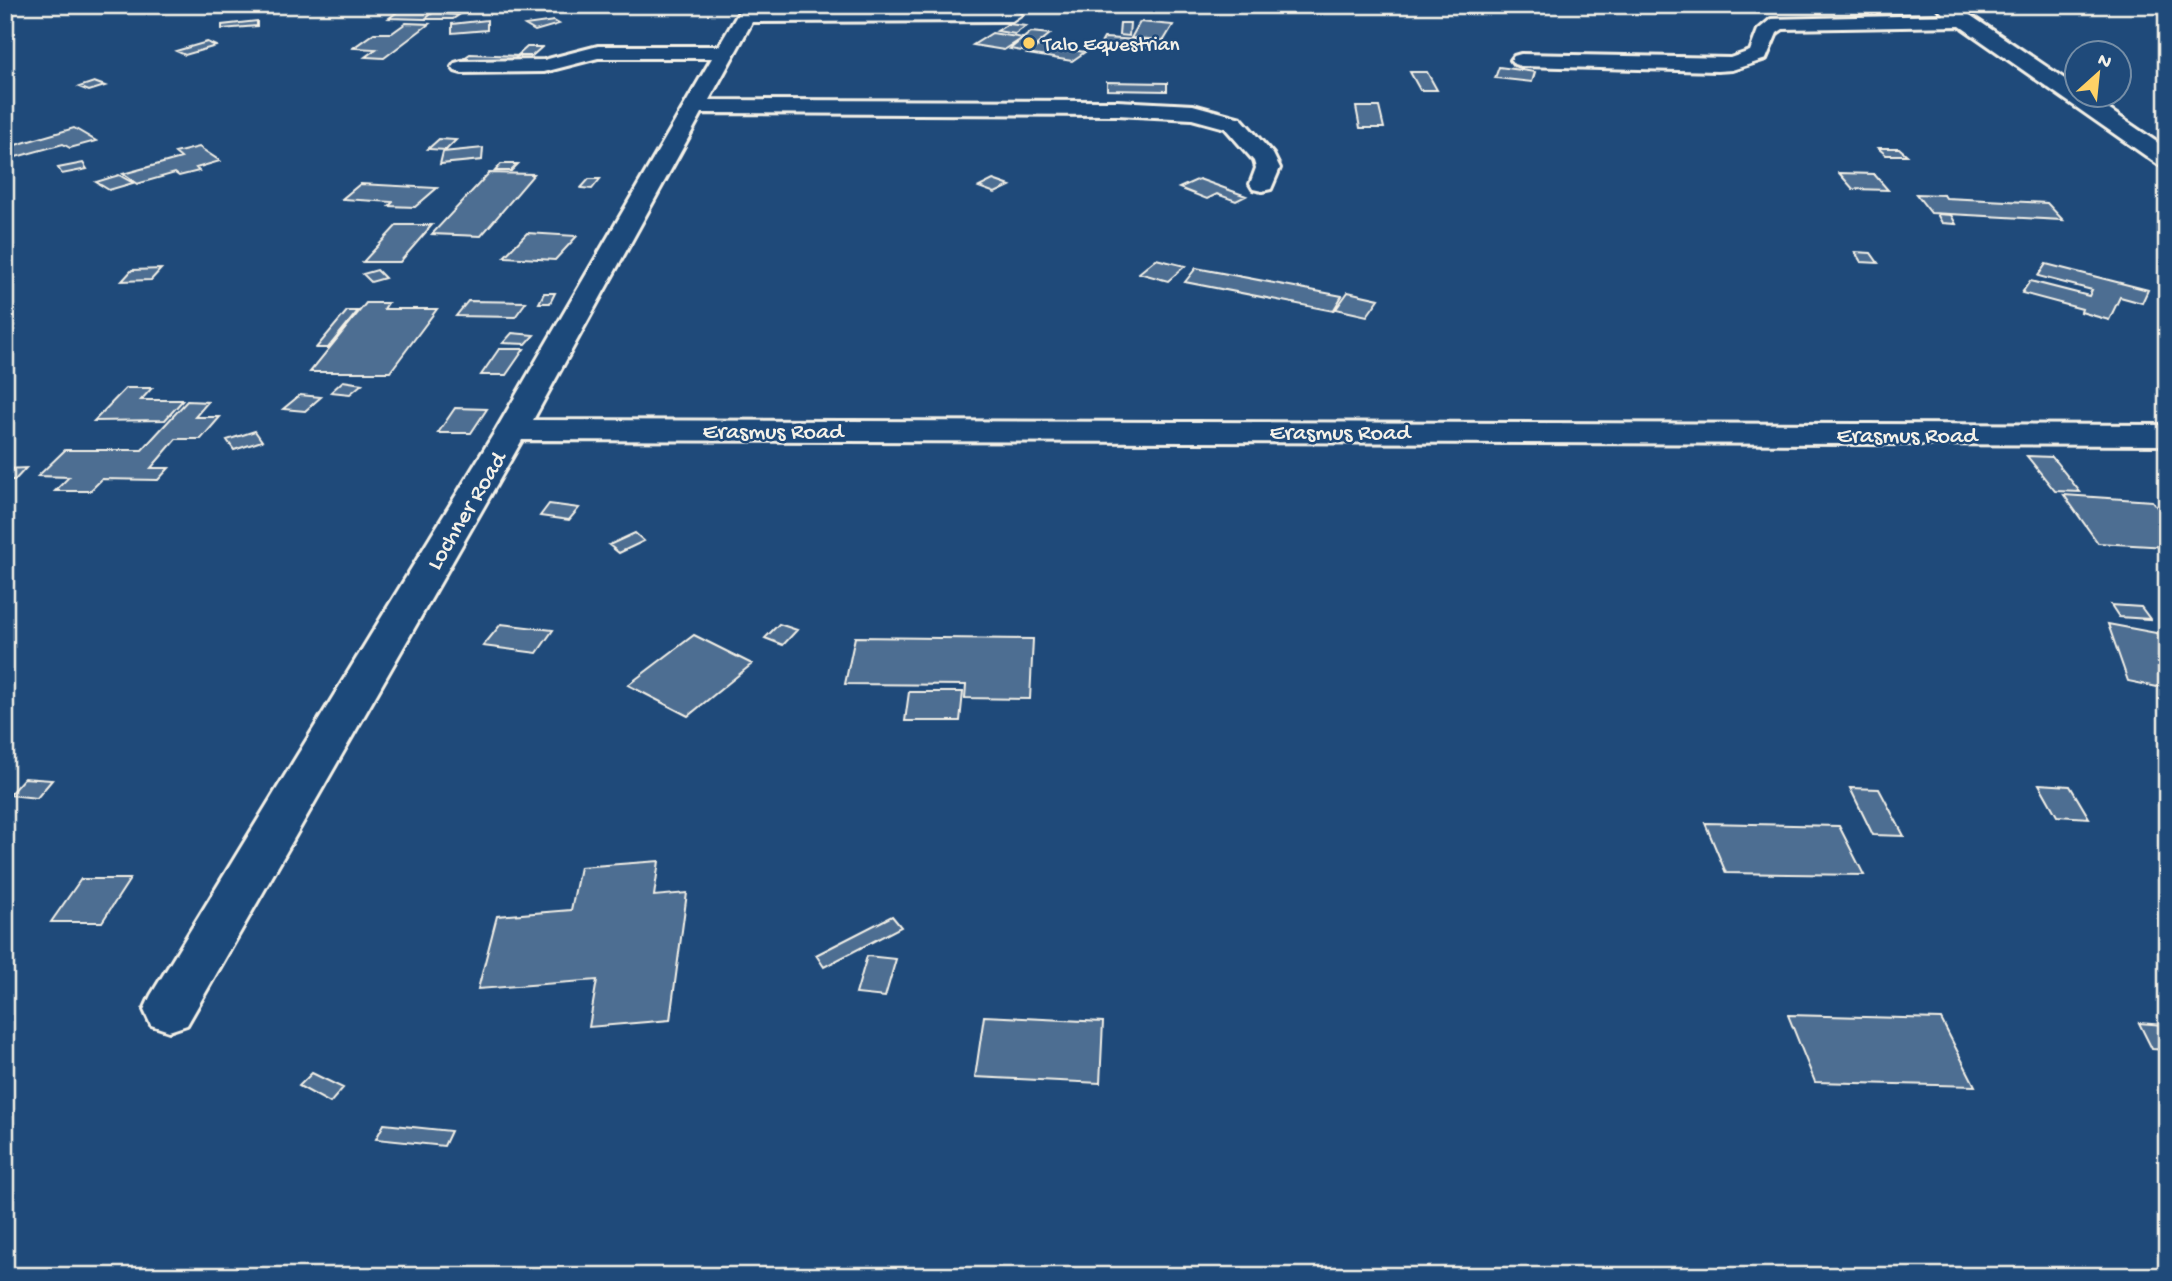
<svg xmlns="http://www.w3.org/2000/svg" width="2172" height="1281" font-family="'Gochi Hand',sans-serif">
	<rect width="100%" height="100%" fill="#1f4a7a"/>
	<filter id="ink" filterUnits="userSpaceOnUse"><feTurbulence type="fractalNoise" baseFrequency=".0143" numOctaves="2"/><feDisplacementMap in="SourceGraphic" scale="14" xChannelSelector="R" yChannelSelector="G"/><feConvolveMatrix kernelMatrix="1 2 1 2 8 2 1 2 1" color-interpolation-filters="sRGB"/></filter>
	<g filter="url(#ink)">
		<!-- building -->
		<path fill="#4d6e92" stroke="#f4f1e8" stroke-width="2" d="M443,5H481L472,10L438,8Z
			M400,10L435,11L425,19L389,18Z
			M435,11H451L447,14L459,15L453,19H425Z
			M487,20V30L452,33V24Z
			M257,21V26L222,29V25Z
			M554,21L559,24L535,31L525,25Z
			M1140,22L1173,25L1164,40L1131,38Z
			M406,23L429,24L384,58L365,57L376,49L353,48L374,33H392Z
			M1120,23H1130L1129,36L1119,35Z
			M1008,24L1026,26L1015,34L997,31Z
			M1031,32L1050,34L1028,52L1010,49Z
			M992,33L1023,38L1004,50L973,45Z
			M1104,38L1157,41L1154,48L1137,47L1135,50L1099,47Z
			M207,42L216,46L185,55L176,51Z
			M1038,46L1056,48L1085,52L1072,61L1027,54Z
			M527,47H542L532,56H517Z
			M470,54L518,56L511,62L461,60Z
			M1499,67L1535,72L1532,82L1495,78Z
			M1410,72H1427L1437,90H1420Z
			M94,82L105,86L89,91L79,87Z
			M1107,82L1167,83V91L1107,90Z
			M1356,107H1379L1384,128H1360Z
			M74,128L96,141L70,148L63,144L5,160V148Z
			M439,139L456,140L446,150L428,149Z
			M199,147L220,161L196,168L199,171L179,176L175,173L137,184L123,174L181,158L175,153Z
			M483,148L482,160L440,164L443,152Z
			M1878,148H1899L1907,155H1886Z
			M83,163L87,169L62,174L58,168Z
			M501,164H518L511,171H495Z
			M489,173L534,174L481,236L432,234Z
			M1839,173L1874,174L1888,190L1853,189Z
			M119,175L133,183L109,190L96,182Z
			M589,179H600L592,189L581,188Z
			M1199,179L1246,196L1236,201L1217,194L1207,199L1179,188Z
			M993,180L1010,186L995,193L979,187Z
			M360,184L437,188L415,207L389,206L393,202L342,199Z
			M1916,194L1944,195L1946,198L2047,203L2063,220L1931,213Z
			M1937,214L1951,215L1956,224L1942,223Z
			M397,225H432L400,262H363Z
			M527,233L577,236L555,260L504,257Z
			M1855,252L1871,253L1878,263L1861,262Z
			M1156,259L1185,266L1168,281L1139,273Z
			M2046,264L2148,290L2142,303L2120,297L2109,320L2081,312L2082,309L2022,293L2030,281L2089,296L2092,290L2038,276Z
			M1196,268L1342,296L1333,311L1185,282Z
			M161,269L151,280L122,281L132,270Z
			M377,270L385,278L371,282L363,274Z
			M1348,292L1379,299L1367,316L1336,309Z
			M544,293H555L550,303H539Z
			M468,301L526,302L515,317L456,316Z
			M366,303H388L384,309H437L390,372H310Z
			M347,311H358L328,348H316Z
			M512,333L534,335L526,344L503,343Z
			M499,349H524L506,375H481Z
			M343,381L362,384L350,394L331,392Z
			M126,388H152L141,400H183L165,420L94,421Z
			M300,395L321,397L305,411L283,409Z
			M187,401L208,402L195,417H220L201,439H176L151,468H169L158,480L102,479L90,491H55L69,477L38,476L65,450H142Z
			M455,408L487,409L471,433H438Z
			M255,431L262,441L234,450L227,440Z
			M2027,456L2052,457L2080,492L2055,491Z
			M26,468L15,480H5V469Z
			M2064,495L2152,501L2167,519V547L2098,543Z
			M549,504L579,508L569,520L540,516Z
			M635,533L644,541L619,553L609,545Z
			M2111,605L2141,607L2150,619L2119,617Z
			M501,624L553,630L537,653L483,646Z
			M779,624L797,630L783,645L765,638Z
			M2108,624L2167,635V689L2128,681Z
			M694,635L752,664L688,716L628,685Z
			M855,637L1033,639L1030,699L965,698L966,685L845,684Z
			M909,692H963L960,721H905Z
			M24,778L52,780L37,798L9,795Z
			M2039,784L2070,786L2089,818L2057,816Z
			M1850,788L1879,789L1904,836L1873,835Z
			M1705,823L1839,826L1864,875L1726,873Z
			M659,861L654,896L687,893L670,1020L589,1027L597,980L478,989L497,916L571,910L580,867Z
			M81,879H130L102,922H51Z
			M11,880L14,908L5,912V882Z
			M892,916L901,927L824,967L816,955Z
			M867,956L896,959L885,997L856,994Z
			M1788,1015L1941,1019L1975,1086L1815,1082Z
			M984,1016L1103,1022L1100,1083L975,1077Z
			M2139,1023L2164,1025L2167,1031V1050L2152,1049Z
			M312,1073L343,1088L330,1103L299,1086Z
			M384,1124L451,1131L444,1146L376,1139Z"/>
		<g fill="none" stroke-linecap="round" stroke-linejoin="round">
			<!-- minor casing -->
			<g stroke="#f4f1e8" stroke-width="6">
				<path id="minor" d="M743,5H761L758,10L1012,9L1021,15L1012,21L752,22L709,100L1117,101L1193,105L1241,118L1273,154L1280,168L1271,189L1262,191L1253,189L1250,184L1256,168L1254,161L1225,128L1192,119L1117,115L702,113L533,420L2167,425V445L522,440L187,1025L169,1031L151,1025L144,1010L151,995L496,430L712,58H598L544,72L462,73L455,71L452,67L455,63L462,61L544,60L598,46H719Z
					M1935,5H1955L2078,88V94H2086L2167,149V167L2159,165L1960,26L1783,29L1777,33L1766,59L1732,70L1717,71L1521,66L1514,64L1511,60L1514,56L1521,54L1730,58L1750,51L1758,30L1771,19L1944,15Z"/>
			</g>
			<!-- minor -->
			<use href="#minor" fill="#1f4a7a" fill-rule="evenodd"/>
		</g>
	</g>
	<!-- markers -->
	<circle fill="#ffd166" stroke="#1f4a7a" stroke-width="2.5" cx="1029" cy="43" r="7"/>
	<g text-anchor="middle" stroke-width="5" stroke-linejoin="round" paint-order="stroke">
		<!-- far-poi labels -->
		<g font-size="21" fill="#f4f1e8" stroke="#1f4a7a" text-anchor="start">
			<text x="1043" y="50">Talo Equestrian</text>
		</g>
		<!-- street labels -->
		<g font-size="24" fill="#f4f1e8" stroke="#1f4a7a">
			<text x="773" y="438">Erasmus Road</text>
			<text x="1340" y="439">Erasmus Road</text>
			<text x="1907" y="442">Erasmus Road</text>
			<text transform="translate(465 510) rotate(-59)" y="8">Lochner Road</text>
		</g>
	</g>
	<!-- margin -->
	<rect width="2172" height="1281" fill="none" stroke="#1f4a7a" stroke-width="28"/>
	<rect x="14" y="14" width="2144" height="1253" fill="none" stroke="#f4f1e8" stroke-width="2.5" filter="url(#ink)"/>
	<!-- north arrow -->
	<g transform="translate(2098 74) rotate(27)"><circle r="33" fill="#1f4a7a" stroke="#748da6" stroke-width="2"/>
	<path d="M0-5L12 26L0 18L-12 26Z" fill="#ffd166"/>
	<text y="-10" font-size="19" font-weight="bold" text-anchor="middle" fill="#f4f1e8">N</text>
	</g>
</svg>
